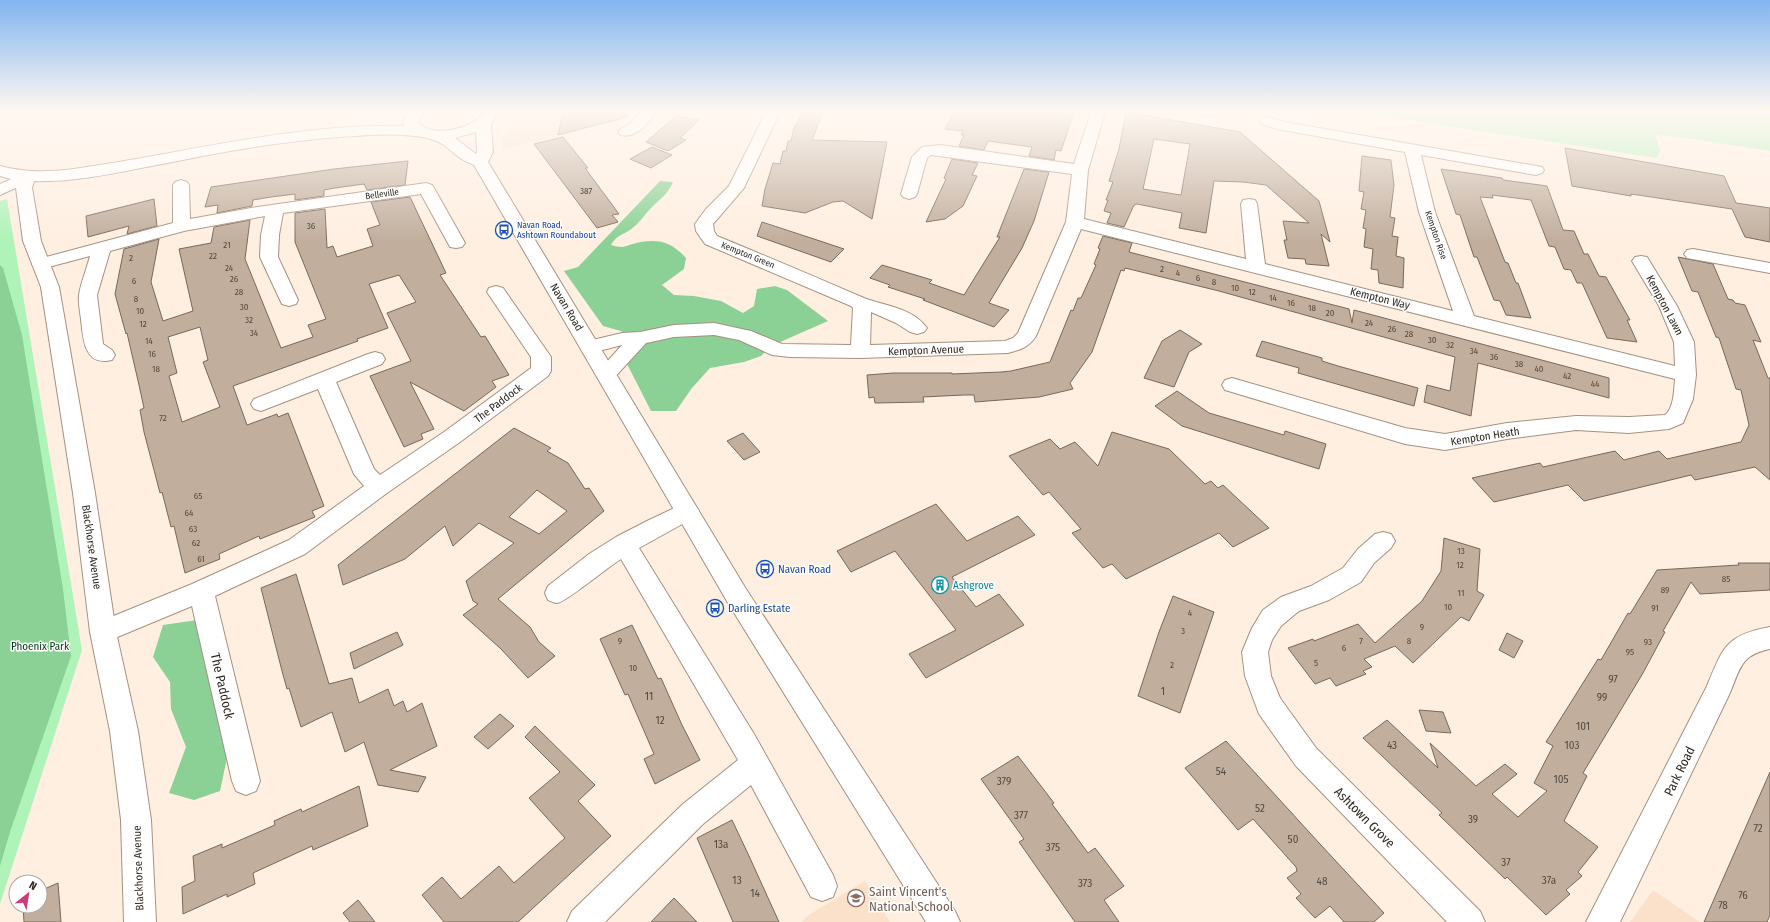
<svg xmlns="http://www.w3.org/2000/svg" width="1770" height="922" font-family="'Fira Sans Condensed',sans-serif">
	<rect width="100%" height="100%" fill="#ffefe1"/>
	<!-- built -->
	<path fill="#fce1ca" d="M517,112H631L625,119L502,150L503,140Z
		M865,881L890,922H802L807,916Z
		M1653,890L1700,922H1630Z"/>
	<!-- green -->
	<path fill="#aff3b8" d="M1354,112H1770V151L1686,138L1655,135L1660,150L1657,158Z
		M7,199L82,650L0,904V201Z"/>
	<!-- forest -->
	<path fill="#8bd195" d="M660,181L673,182C668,194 660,199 651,208C644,215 639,224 630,230C622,235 616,236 611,245C627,250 626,244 641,242C661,239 672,243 686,258L684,269L662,285L674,295L694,296L721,301L743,313L754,306L757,289L775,286L787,290L828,321L771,346L761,356L744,362L710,368L692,388L676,411H651L626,362L641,349L621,331L603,326L564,271L578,267Z
		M0,265L3,268L22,335L63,589L71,656L10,832L0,866Z
		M197,620L227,758L220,791L194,800L169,793L186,747L171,709L170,682L153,657L163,625Z"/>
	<!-- building -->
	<path fill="#c1ae9d" stroke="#796859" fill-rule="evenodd" d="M563,112H626L627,117L558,135Z
		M803,112H823L812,140L887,142L872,219L843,201L833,202L805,213L762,206L765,189L773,163L780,164L783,151H786L788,141H791L794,128Z
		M954,112H1074L1061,151L1056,150L1054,160L1029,156L1032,147L988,141L984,150L959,146L964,135H961L963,131L945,129Z
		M1126,112L1240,132L1319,201L1330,242L1321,234L1329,266L1306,264L1305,259L1288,258L1284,240H1287L1283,221L1309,223L1266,185L1243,182L1214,181L1206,233L1179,228L1182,213L1137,204L1134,205L1124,227L1107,223L1111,213L1104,211L1108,200H1106L1113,182L1109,181L1119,149ZM1154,139L1190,144L1181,195L1143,189Z
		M676,116L699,120L680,138L686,140L668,151L646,142Z
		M563,137L588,168H585L619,214L612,215L618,222L597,228L534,144Z
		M652,147L672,155L651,168L630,159Z
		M1565,148L1724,176L1736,203L1770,208V242L1745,237L1732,209L1631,194V196L1572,186Z
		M1362,156L1391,160L1394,185L1390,217L1395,218L1392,236L1398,237L1396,256L1404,258L1403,288L1379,283L1378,270L1371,269L1373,249L1364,247L1366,229L1363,228L1366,210L1361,209L1364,192L1359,191Z
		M952,159L978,163L972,175L977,176L963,206L945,219L926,222L946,179L944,178Z
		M408,161L405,185L367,190L364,184L335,188L324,190V196L295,200V194L271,197L253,200L252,206L217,213L218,205L205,207L211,187L334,169Z
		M1024,169L1049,172L1034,221L1022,248L989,303L1009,310L994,327L923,300L925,299L888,287L890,285L870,278L882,265L932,280L929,283L964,295L1000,237H997Z
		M1441,169L1502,178L1503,180L1547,186L1563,230L1574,231L1584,254H1588L1599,276L1606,277L1630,320H1627L1637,342L1607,338L1582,283H1577L1571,270L1564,269L1555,247L1549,246L1531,200L1492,195L1493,198L1480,197L1505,262L1508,263L1516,283H1518L1531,318L1506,315L1500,301L1494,300L1477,257H1474L1460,215L1456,214Z
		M410,197L446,273L440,275L481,337L485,336L509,375L492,381L496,387L464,411L410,382L434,429L421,434L423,439L404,447L370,376L411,361L387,313L416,302L399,275L369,284L388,328L357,339L358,341L233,386L247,425L277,414L278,417L288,413L324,506L312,511L315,517L260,539L259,536L219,554L220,559L185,573L174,526L171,527L162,492L160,493L144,432L140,410L144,408L139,385L127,333L126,334L115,294L124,249L159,239L151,282L163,321L193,311L179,249L211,243L214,227L250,220L245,259L281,348L313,337L308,325L326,319L295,242V213L325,209L327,248L333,246L337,257L373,246L367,229L380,225L371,202ZM200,327L208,360L203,362L220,407L182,422L169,376L177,373L168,337Z
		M154,199L157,226L127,234L129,226L88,237L86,216Z
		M762,222L814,239L844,249L831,262L757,236Z
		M1103,236L1132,243L1129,252L1349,309L1352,323L1354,310L1609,378V398L1478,363L1471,416L1424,402L1427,385L1450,391L1455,357L1219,291L1125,268L1124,271L1121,270L1092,352L1070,383L1073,389L1039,397L975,402L974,395H964L923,397L924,402L875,403L874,397L869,398L867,375L893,373H952V374L1001,372L1011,371L1050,362L1071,310L1073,311L1078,298H1081L1096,265L1094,264L1100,249L1098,248Z
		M1678,257L1713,264L1728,299L1733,300L1735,303L1745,305L1761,342L1753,340L1768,378H1770V480L1755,467L1695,480L1691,475L1584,501L1568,485L1494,502L1472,478L1540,463L1543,467L1615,451L1624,460L1659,451L1667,459L1741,442L1749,425L1741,390L1736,389L1719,338L1716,337L1698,292L1692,291Z
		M1180,330L1202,344L1189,352L1174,387L1144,378L1162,341Z
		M1262,341L1322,358V361L1338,366L1418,388L1414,406L1298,373L1299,368L1256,356Z
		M1177,391L1209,413L1284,435L1285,431L1326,444L1319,469L1182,426L1155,406Z
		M514,428L551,448L547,451L568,463L585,489L589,488L604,511L498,599L530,627L539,642L555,656L528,678L500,648L463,615L478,604L473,601L466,581L514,543L479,523L453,546L445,526L405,559L343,585L338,565ZM537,490L567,511L539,534L509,517Z
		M1112,432L1169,449L1205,484L1211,481L1218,488L1223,485L1269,528L1233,547L1219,533L1126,579L1112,564L1103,568L1072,533L1081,529L1049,492L1043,495L1009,456L1050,439L1060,449L1075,442L1098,466Z
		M743,433L760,452L744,460L727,441Z
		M936,504L967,541L1018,516L1035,535L952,577L976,607L999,594L1024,625L926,678L909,654L956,630L895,551L851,572L837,551Z
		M1444,538L1480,549L1477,591L1484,595L1469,621L1461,617L1413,663L1395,646L1364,659L1372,667L1363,671L1366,674L1336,686L1330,678L1315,684L1288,648L1313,639L1314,641L1358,624L1375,643L1422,601L1441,571Z
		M1738,563H1770V590L1700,594L1691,582L1663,631L1665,632L1643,673L1583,773L1587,776L1564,821L1598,847L1578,872L1582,876L1566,890L1570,894L1546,915L1507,877L1505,879L1439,815L1442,813L1363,738L1387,720L1438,768L1430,743L1476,786L1505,764L1517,774L1492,794L1518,817L1547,791L1534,783L1553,746L1546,742L1598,659L1601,660L1628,613L1630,614L1657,570L1739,565Z
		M296,574L329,684L352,678L359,703L388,689L394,706L403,701L407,712L422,703L437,746L390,770L426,777L418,792L378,785L364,742L345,752L332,712L301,727L289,688L287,689L282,671L261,588Z
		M1173,596L1214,612L1180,713L1138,696L1159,632Z
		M632,625L658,679L661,678L682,725L700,760L655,784L644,759L654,754L628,694L625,695L600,639Z
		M397,632L403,645L354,669L350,653Z
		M1507,633L1523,641L1514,658L1499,650Z
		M1419,710L1443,712L1451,733L1426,731Z
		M500,714L514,726L488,749L474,737Z
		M535,726L595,785L578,801L611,836L518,922H444L422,895L442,877L461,899L499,866L514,883L565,838L529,798L560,772L525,737Z
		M1226,741L1320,844L1384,913L1374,922H1344L1330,906L1315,918L1296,898L1301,894L1287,878L1297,871L1296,867L1253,819L1238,830L1185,768Z
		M1018,756L1054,803L1052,804L1088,853L1095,848L1124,886L1104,900L1119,922H1075L1019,842L1024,839L981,779Z
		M1770,772V915L1767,922H1704Z
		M359,786L368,826L313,850L312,846L253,873L255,884L227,897V894L183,914L182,887L195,881L193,856L222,844V848L275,825L274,821L301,809L302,812Z
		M732,820L749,856L779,922H733L697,838Z
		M58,883L61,922H24L23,906H40V891Z
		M674,898L697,922H651Z
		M358,900L375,922H350L343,913Z"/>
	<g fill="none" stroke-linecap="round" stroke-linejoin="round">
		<!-- street casing -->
		<g stroke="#a49281" stroke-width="2">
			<path id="street" d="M641,112H656C649,123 635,139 621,135L618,132L621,129L631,123Z
				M766,112H780L744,188L713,224L714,231L717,236C766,256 815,277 864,298C885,306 913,308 927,328L924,332L917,334L910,332L896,323L871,312L870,345L1005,341L1013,338L1018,333L1066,222L1072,174L931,155L927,158L917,194L915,197L909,199L903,197L901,194L912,157L922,147L940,145L1074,164L1091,112H1105L1088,170L1084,219L1246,259L1241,204L1243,200L1249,199L1255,200L1257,204L1265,264L1453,311L1419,212L1405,152L1277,129L1262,124L1260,121L1262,118L1267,117L1285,122L1542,167L1544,170L1542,173L1536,175L1421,155L1435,212L1474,316L1675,366L1674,342L1659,306L1632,261L1635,257L1641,256L1647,257L1677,306L1694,342L1696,375L1693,399L1683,423L1669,429L1629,433L1576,430L1507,439L1445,450L1405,444L1225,390L1222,385L1225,380L1232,378L1405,428L1445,434L1507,423L1576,416L1629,417L1665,415C1674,408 1674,390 1675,379L1081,229L1036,336C1029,347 1020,350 1008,353L860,358L790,357L772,355L739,340L714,335L674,337L646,343L613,379L606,381L599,379L596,374L622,345L591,353L584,352L581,347L584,342L622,333L640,332L674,325L714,323L751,331L782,344L851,345L853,308L851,306L705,244L696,231L695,224L706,209L729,186Z
				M1200,112H1218L1216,115L1211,116L1202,115Z
				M27,172L33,174L35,177L33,180L0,195V184Z
				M181,180L187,182L189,185L190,219L251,208L426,183L432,185L434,188L465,243L462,247L456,248L450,247L421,194L283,213L279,235L278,257L298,300L296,304L289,306L282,304L280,300L260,257L261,235L265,216L184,231L110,251L97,295L103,344L112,350L115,355L112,360C84,367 83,338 81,319C80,311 78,302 79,295C81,282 87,268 90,256L41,269L35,268L32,264L35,260L173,223V185L175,182Z
				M1693,249L1770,263V273L1687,258L1684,254L1687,250Z
				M496,286L503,288L551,357V371L548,376L460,442L387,493L305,554L215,596L260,781L256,791L246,795L236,791L232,781L192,606L103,643L94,640L90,632L94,624L192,584L289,540L364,486L354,474L318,389L261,411L254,409L251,404L254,399L368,354L375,352L382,354L385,359L382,364L336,382L374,469L380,475L444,432L531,368V357L487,292L489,288Z
				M687,502L695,505L699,511L695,517L639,548L754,734L833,875L837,886L833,897L822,901L811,897L751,785L703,824L605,922H567L572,911L683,804L738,760L621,559C609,566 565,603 557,603C555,603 551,601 548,600L545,593L548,586L589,554L616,537L647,521Z
				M1383,532L1391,534L1395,541L1391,548L1374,563L1361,582L1329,600L1299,611L1281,626L1272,640L1268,652L1271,676L1280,698L1316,748L1480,911L1485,922H1447L1296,766L1259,714L1245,676L1242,652L1252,628L1263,610L1281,597L1311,586L1343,568L1358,549L1375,534Z
				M1770,627V649C1738,655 1740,672 1728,697L1620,922H1586L1707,686C1723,647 1726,635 1770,627Z"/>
		</g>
		<!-- secondary casing -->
		<g stroke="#a49281" stroke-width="2">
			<path id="secondary" d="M409,112H423L418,122C431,139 474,129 484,112H498L491,124L493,152L488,162L746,589L955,911L960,922H926L728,603L474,165C470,163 464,161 460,158C448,149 444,142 427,138C399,132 368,135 340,137C286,141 231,150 178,161C132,169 80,183 34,181L32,188L41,241L59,287L95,493L116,632L138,731L151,820L156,922H124L121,820L110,731L90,632L73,493L41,287L23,241L16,188L18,181L0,176V166C24,172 42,172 66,170C179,155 291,123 405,126L403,122ZM476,132L477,152L476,154L455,138Z"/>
		</g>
		<!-- street -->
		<use href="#street" fill="#fff" fill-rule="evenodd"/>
		<!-- secondary -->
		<use href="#secondary" fill="#fff" fill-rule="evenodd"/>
	</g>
	<!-- sky -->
	<linearGradient id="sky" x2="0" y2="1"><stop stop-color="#81b5ef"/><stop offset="0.46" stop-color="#fff8f2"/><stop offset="1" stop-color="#fff8f2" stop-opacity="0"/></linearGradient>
	<rect width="1770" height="241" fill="url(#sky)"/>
	<!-- icons -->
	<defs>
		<g id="bus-ring" transform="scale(0.9)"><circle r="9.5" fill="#fff" stroke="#1a4fb4" stroke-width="1.5"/><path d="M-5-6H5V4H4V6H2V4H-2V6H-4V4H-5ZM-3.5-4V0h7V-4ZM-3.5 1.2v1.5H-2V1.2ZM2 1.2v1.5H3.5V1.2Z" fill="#1a4fb4"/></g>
		<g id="building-ring" transform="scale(0.9)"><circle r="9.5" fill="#fff" stroke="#0f9aa8" stroke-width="1.5"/><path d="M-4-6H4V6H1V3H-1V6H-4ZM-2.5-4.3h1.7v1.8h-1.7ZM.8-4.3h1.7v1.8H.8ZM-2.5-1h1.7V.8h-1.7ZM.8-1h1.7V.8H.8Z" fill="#0f9aa8"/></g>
		<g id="school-ring" transform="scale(0.9)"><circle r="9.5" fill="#fff" stroke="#8d6e63" stroke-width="1.5"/><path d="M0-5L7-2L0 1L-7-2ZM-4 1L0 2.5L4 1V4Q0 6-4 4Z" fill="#8d6e63"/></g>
	</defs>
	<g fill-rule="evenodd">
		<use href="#bus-ring" x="504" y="230"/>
		<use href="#bus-ring" x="765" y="569"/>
		<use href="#building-ring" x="940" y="585"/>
		<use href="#bus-ring" x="715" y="608"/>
		<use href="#school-ring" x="856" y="898"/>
	</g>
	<g text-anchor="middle" stroke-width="3" stroke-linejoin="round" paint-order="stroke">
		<!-- number labels -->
		<g font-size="9" fill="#544a40">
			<text x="586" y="194">387</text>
			<text x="311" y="229">36</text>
			<text x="227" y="248">21</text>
			<text x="213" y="259">22</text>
			<text x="131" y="261">2</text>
			<text x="229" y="271">24</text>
			<text x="1162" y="272">2</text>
			<text x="1178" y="276">4</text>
			<text x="1198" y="281">6</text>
			<text x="234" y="282">26</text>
			<text x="134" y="284">6</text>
			<text x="1214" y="285">8</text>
			<text x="1235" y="291">10</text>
			<text x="239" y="295">28</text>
			<text x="1252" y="295">12</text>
			<text x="1273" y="301">14</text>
			<text x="136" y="302">8</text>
			<text x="1291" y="306">16</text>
			<text x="244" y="310">30</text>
			<text x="1312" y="311">18</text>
			<text x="140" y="314">10</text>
			<text x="1330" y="316">20</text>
			<text x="249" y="323">32</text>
			<text x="1369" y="326">24</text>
			<text x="143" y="327">12</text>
			<text x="1392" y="332">26</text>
			<text x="254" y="336">34</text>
			<text x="1409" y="337">28</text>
			<text x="1432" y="343">30</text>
			<text x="149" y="344">14</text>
			<text x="1450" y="348">32</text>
			<text x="1474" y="354">34</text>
			<text x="152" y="357">16</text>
			<text x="1494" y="360">36</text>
			<text x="1519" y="367">38</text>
			<text x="156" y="372">18</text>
			<text x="1539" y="372">40</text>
			<text x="1567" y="379">42</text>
			<text x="1595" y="387">44</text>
			<text x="163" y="421">72</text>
			<text x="198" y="499">65</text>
			<text x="189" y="516">64</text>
			<text x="193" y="532">63</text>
			<text x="196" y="546">62</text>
			<text x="1461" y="554">13</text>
			<text x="201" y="562">61</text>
			<text x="1460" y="568">12</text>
			<text x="1726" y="582">85</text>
			<text x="1665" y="593">89</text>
			<text x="1461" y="596">11</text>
			<text x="1448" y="610">10</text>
			<text x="1655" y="611">91</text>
			<text x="1190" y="616">4</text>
			<text x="1422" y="630">9</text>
			<text x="1183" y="634">3</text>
			<text x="620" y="644">9</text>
			<text x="1361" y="644">7</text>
			<text x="1409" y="644">8</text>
			<text x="1648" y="645">93</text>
			<text x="1344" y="651">6</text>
			<text x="1630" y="655">95</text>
			<text x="1316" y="666">5</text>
			<text x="1172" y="668">2</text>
			<text x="633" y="671">10</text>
		</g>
		<!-- far-street labels -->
		<g font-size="9" fill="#2f2821" stroke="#fff">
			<text transform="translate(382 194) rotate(-8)" y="3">Belleville</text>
			<text transform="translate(1436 235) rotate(71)" y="3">Kempton Rise</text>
			<text transform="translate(748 255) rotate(22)" y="3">Kempton Green</text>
		</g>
		<!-- far-transit labels -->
		<g font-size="9" fill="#164399" stroke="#fff" text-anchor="start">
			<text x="517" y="228">Navan Road,<tspan x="517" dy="10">Ashtown Roundabout</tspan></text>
		</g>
		<!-- street labels -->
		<g font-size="11" fill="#2f2821" stroke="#fff">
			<text transform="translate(1380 298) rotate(14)" y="4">Kempton Way</text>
			<text transform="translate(1665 305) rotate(62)" y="4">Kempton Lawn</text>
			<text transform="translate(567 307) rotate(59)" y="4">Navan Road</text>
			<text transform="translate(926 350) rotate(-2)" y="4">Kempton Avenue</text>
			<text transform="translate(498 403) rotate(-37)" y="4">The Paddock</text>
			<text transform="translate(1485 436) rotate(-9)" y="4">Kempton Heath</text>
			<text transform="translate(92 547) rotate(82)" y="4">Blackhorse Avenue</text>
			<text transform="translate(138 868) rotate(-92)" y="4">Blackhorse Avenue</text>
		</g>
		<!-- transit labels -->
		<g font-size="11" fill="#164399" stroke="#fff" text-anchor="start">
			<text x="778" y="573">Navan Road</text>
			<text x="728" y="612">Darling Estate</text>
		</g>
		<!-- culture labels -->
		<g font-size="11" fill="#0d838f" stroke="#fff" text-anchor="start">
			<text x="953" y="589">Ashgrove</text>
		</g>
		<!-- park labels -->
		<g font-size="11" fill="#00350f" stroke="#fff">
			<text x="40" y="650">Phoenix Park</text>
		</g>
		<!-- near-number labels -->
		<g font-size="11" fill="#544a40">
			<text x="1613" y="683">97</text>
			<text x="1163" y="695">1</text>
			<text x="649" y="700">11</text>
			<text x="1602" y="701">99</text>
			<text x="660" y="724">12</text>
			<text x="1583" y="730">101</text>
			<text x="1392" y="749">43</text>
			<text x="1572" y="749">103</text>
			<text x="1221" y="775">54</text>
			<text x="1561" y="783">105</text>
			<text x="1004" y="785">379</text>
			<text x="1260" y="812">52</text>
			<text x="1021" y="819">377</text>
			<text x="1473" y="823">39</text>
			<text x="1758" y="832">72</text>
			<text x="1293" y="843">50</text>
			<text x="721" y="848">13a</text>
			<text x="1053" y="851">375</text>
			<text x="1506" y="866">37</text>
			<text x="737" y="884">13</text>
			<text x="1549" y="884">37a</text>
			<text x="1322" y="885">48</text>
			<text x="1085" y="887">373</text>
			<text x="755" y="897">14</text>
			<text x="1743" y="899">76</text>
			<text x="1723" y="909">78</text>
		</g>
		<!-- near-street labels -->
		<g font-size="13" fill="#2f2821" stroke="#fff">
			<text transform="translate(223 686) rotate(77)" y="5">The Paddock</text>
			<text transform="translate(1679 771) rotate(-64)" y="5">Park Road</text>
			<text transform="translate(1365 817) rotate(45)" y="5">Ashtown Grove</text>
		</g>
		<!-- near-education labels -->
		<g font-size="13" fill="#785e54" stroke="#fff" text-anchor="start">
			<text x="869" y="896">Saint Vincent's<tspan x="869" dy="15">National School</tspan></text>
		</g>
	</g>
	<!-- north arrow -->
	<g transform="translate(28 894) rotate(30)"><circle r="19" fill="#ffffff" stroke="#aca9a6"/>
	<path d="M0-3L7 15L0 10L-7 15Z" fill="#c83e77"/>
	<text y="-6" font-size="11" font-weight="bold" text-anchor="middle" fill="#2f2821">N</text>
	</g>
</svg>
